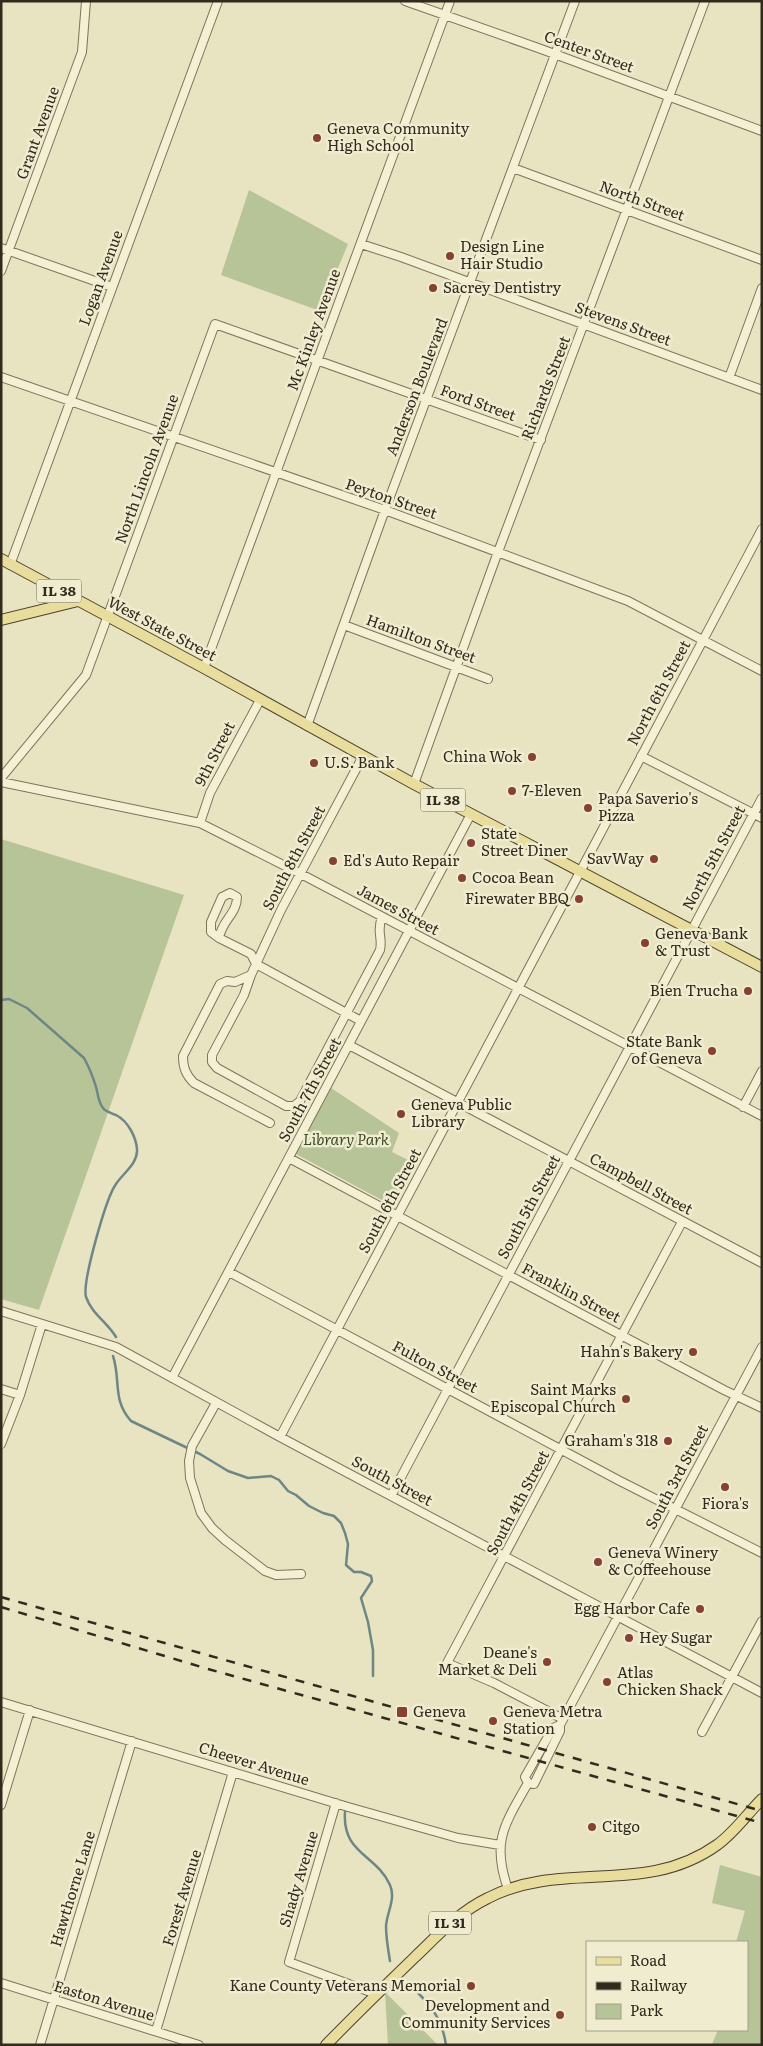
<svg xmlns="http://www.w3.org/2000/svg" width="763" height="2046" font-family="Literata,serif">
	<rect width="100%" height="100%" fill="#e8e3c1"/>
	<!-- green -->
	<path fill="#b7c497" d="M249,190L348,244L320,311L221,275Z
		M1,839L184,895L39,1310L1,1299Z
		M331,1088L399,1133L392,1152L416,1164L393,1206L296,1154Z
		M720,1865L762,1877V2045L712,2044L718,2030H747V1942H736L745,1911L712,1903Z
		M385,1992L438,2045H388Z"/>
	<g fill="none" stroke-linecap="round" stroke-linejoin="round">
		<!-- stream -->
		<path stroke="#6c8785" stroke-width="2.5" d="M1,1000L9,999L27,1008L84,1058C89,1067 93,1077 96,1087C98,1093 98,1102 103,1108C106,1112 111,1113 116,1115C128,1121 136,1137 137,1149C138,1164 123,1173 116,1184C106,1198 82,1282 86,1297C92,1314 107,1322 116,1337
			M113,1356C121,1380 112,1400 131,1421L200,1454L228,1471L248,1478L271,1476L279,1480L288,1491L296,1495L309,1506L323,1513L334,1516L341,1523L345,1533L348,1544L346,1565L354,1572H361L371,1576L372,1581L361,1598L368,1622L373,1650V1676
			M345,1812C342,1854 376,1854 390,1885C396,1899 387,1912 386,1926C386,1938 388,1949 390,1961
			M409,1984C429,2003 442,2017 446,2045"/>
		<!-- minor casing -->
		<g stroke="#7f745b" stroke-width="10">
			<path id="minor" d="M405,1L541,49L762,131
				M513,168L762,260
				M361,244L401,257L762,390
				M1,248L112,287
				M1,271L82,52L86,1
				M1,377L385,510L628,601L762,671
				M729,378L762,288
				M10,565L218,1
				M344,625L488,679
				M204,668L450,1
				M307,726L385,510L575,1
				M363,756L281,910L251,975L244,995L212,1055V1062L217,1068L286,1106H294L300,1101L380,950C383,937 376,932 382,917
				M641,756L762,818
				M1,778L86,675L215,324L541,440
				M1,782L200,823L301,874L762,1116
				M414,784L495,560L705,1
				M200,823L210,793L260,700
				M219,938L211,932V922L222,897L230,893L237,897C237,914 222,920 219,938L251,954L256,964L361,1021
				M251,975L235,982L227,981L220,984L183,1056C183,1068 186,1075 194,1083L270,1123
				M349,1045L762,1263
				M743,1107L762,1071
				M289,1158L724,1390L762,1408
				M229,1272L618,1480L762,1553
				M1,1311L116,1347L280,1437L762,1693
				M172,1378L471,814
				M1,1389L20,1395
				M216,1403L192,1446L189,1461L190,1478L201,1513L212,1528L225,1540L265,1571L276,1575L301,1574
				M280,1437L762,529
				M1,1444L20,1395L42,1324
				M391,1496L762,798
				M1,1702L348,1807L458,1838L500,1845
				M563,1719L494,1683L447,1663L682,1222
				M702,1732L762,1621
				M528,1783L534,1784L560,1731V1725L762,1347
				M336,1803L289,1962L376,1994
				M1,1805L30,1710
				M508,1889C491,1841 505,1824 528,1783L525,1777L553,1728L560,1725
				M1,1983L199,2045
				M156,2031L233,1772
				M40,2045L132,1741"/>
		</g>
		<!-- major casing -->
		<g stroke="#4d422f" stroke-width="12">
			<path id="major" d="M1,559L204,668L414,784L762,967
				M1,620L78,601
				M326,2045C355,2015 385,1986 415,1957C438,1935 459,1912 488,1898C564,1859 644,1897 717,1845C735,1832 747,1814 762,1799"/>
		</g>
		<!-- minor -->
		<use href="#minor" stroke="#f4f0d3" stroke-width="8"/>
		<!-- major -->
		<use href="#major" stroke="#e8dd9c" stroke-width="10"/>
		<!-- rail -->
		<path stroke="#312a1d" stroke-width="2.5" stroke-dasharray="9 9" stroke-linecap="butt" d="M1,1597L762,1811
			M1,1607L208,1669L762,1823"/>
	</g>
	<!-- markers -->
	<g fill="#874032" stroke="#f0ecd0" stroke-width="2">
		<circle cx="317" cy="138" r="5"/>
		<circle cx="450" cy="256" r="5"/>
		<circle cx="433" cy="288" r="5"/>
		<circle cx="532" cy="757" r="5"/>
		<circle cx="314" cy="763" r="5"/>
		<circle cx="512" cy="791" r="5"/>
		<circle cx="588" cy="808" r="5"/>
		<circle cx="471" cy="843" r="5"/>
		<circle cx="654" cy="859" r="5"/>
		<circle cx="333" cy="861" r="5"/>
		<circle cx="462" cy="878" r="5"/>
		<circle cx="579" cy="899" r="5"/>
		<circle cx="645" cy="943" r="5"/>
		<circle cx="748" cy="991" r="5"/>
		<circle cx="712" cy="1051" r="5"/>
		<circle cx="401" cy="1114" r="5"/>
		<circle cx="693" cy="1352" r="5"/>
		<circle cx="626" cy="1399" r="5"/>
		<circle cx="668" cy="1441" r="5"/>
		<circle cx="725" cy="1487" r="5"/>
		<circle cx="598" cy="1562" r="5"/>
		<circle cx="700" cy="1609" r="5"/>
		<circle cx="629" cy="1638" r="5"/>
		<circle cx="547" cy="1662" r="5"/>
		<circle cx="607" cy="1682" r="5"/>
		<rect x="396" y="1706" width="12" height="12" rx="2.5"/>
		<circle cx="493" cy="1721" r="5"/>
		<circle cx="592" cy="1827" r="5"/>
		<circle cx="471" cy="1986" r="5"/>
		<circle cx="560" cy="2015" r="5"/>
	</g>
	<g text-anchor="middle" stroke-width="5" stroke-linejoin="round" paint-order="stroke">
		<!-- shield labels -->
		<g fill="#f0ecd0" stroke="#6a6453" stroke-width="1">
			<rect x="36.5" y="579.5" width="45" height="23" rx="4"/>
			<rect x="420.5" y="788.5" width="45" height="23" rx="4"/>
			<rect x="429" y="1911.5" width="42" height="23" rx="4"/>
		</g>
		<g font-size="14" font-weight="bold" fill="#312a1d">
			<text x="59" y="596">IL 38</text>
			<text x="443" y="805">IL 38</text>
			<text x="450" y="1928">IL 31</text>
		</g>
		<!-- street labels -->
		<g font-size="15" fill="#312a1d" stroke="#f0ecd0">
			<text transform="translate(589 52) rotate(20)" y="5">Center Street</text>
			<text transform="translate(38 133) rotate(-70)" y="5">Grant Avenue</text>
			<text transform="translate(642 201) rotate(20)" y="5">North Street</text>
			<text transform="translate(101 278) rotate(-70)" y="5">Logan Avenue</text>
			<text transform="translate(623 324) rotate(20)" y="5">Stevens Street</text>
			<text transform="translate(314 330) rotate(-70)" y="5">Mc Kinley Avenue</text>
			<text transform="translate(417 387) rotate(-69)" y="5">Anderson Boulevard</text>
			<text transform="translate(546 388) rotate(-69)" y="5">Richards Street</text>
			<text transform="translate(478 403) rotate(20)" y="5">Ford Street</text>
			<text transform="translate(147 469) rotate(-70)" y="5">North Lincoln Avenue</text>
			<text transform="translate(391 499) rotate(19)" y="5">Peyton Street</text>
			<text transform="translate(162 629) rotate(28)" y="5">West State Street</text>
			<text transform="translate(421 639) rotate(20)" y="5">Hamilton Street</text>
			<text transform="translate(659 693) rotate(-62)" y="5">North 6th Street</text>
			<text transform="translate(215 754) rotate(-63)" y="5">9th Street</text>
			<text transform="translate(294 858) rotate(-62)" y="5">South 8th Street</text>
			<text transform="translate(714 858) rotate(-62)" y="5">North 5th Street</text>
			<text transform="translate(398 910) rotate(28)" y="5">James Street</text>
			<text transform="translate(310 1090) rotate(-62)" y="5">South 7th Street</text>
			<text transform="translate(641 1184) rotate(28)" y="5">Campbell Street</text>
			<text transform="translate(390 1201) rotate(-62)" y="5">South 6th Street</text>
			<text transform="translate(529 1207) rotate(-62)" y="5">South 5th Street</text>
			<text transform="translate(571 1293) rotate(28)" y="5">Franklin Street</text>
			<text transform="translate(435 1367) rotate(28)" y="5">Fulton Street</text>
			<text transform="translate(677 1477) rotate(-62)" y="5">South 3rd Street</text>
			<text transform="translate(392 1481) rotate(28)" y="5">South Street</text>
			<text transform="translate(518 1503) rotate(-62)" y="5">South 4th Street</text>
			<text transform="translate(254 1764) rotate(17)" y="5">Cheever Avenue</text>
			<text transform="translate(299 1879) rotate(-73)" y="5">Shady Avenue</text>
			<text transform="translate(73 1889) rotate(-73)" y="5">Hawthorne Lane</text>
			<text transform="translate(182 1898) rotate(-73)" y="5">Forest Avenue</text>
			<text transform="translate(104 2001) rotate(17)" y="5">Easton Avenue</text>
		</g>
		<!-- poi labels -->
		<g font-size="15" fill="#312a1d" stroke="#f0ecd0" text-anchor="start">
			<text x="327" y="134">Geneva Community<tspan x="327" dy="17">High School</tspan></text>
			<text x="460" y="252">Design Line<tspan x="460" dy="17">Hair Studio</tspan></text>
			<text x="443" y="293">Sacrey Dentistry</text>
			<text x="522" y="762" text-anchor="end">China Wok</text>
			<text x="324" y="768">U.S. Bank</text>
			<text x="522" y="796">7-Eleven</text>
			<text x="598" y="804">Papa Saverio's<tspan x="598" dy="17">Pizza</tspan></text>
			<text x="481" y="839">State<tspan x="481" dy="17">Street Diner</tspan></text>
			<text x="644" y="864" text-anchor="end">SavWay</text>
			<text x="343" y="866">Ed's Auto Repair</text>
			<text x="472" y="883">Cocoa Bean</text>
			<text x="569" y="904" text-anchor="end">Firewater BBQ</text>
			<text x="655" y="939">Geneva Bank<tspan x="655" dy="17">&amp; Trust</tspan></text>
			<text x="738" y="996" text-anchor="end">Bien Trucha</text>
			<text x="702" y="1047" text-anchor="end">State Bank<tspan x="702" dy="17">of Geneva</tspan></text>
			<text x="411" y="1110">Geneva Public<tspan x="411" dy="17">Library</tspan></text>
			<text x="683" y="1357" text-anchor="end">Hahn's Bakery</text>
			<text x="616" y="1395" text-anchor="end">Saint Marks<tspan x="616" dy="17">Episcopal Church</tspan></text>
			<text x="658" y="1446" text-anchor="end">Graham's 318</text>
			<text x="725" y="1509" text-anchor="middle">Fiora's</text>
			<text x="608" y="1558">Geneva Winery<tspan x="608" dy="17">&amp; Coffeehouse</tspan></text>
			<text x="690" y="1614" text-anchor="end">Egg Harbor Cafe</text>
			<text x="639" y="1643">Hey Sugar</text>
			<text x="537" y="1658" text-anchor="end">Deane's<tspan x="537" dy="17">Market &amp; Deli</tspan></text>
			<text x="617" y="1678">Atlas<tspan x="617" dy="17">Chicken Shack</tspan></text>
			<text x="413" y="1717">Geneva</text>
			<text x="503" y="1717">Geneva Metra<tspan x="503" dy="17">Station</tspan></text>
			<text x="602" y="1832">Citgo</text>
			<text x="461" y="1991" text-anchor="end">Kane County Veterans Memorial</text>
			<text x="550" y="2011" text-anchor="end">Development and<tspan x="550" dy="17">Community Services</tspan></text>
		</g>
		<!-- park labels -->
		<g font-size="15" font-style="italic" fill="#3b4b26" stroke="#f0ecd0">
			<text x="346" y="1145">Library Park</text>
		</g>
	</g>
	<!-- border -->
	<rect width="763" height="2046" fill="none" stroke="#312a1d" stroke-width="5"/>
	<!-- legend -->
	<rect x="586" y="1941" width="162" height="90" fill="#f0ecd0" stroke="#a49e88"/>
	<rect x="596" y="1957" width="25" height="8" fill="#e8dd9c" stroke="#a49e88"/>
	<text x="630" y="1966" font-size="15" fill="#312a1d">Road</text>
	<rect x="596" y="1982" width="25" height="8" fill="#312a1d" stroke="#a49e88"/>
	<text x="630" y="1991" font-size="15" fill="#312a1d">Railway</text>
	<rect x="596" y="2004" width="25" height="15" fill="#b7c497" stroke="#a49e88"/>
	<text x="630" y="2016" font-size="15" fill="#312a1d">Park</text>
</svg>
